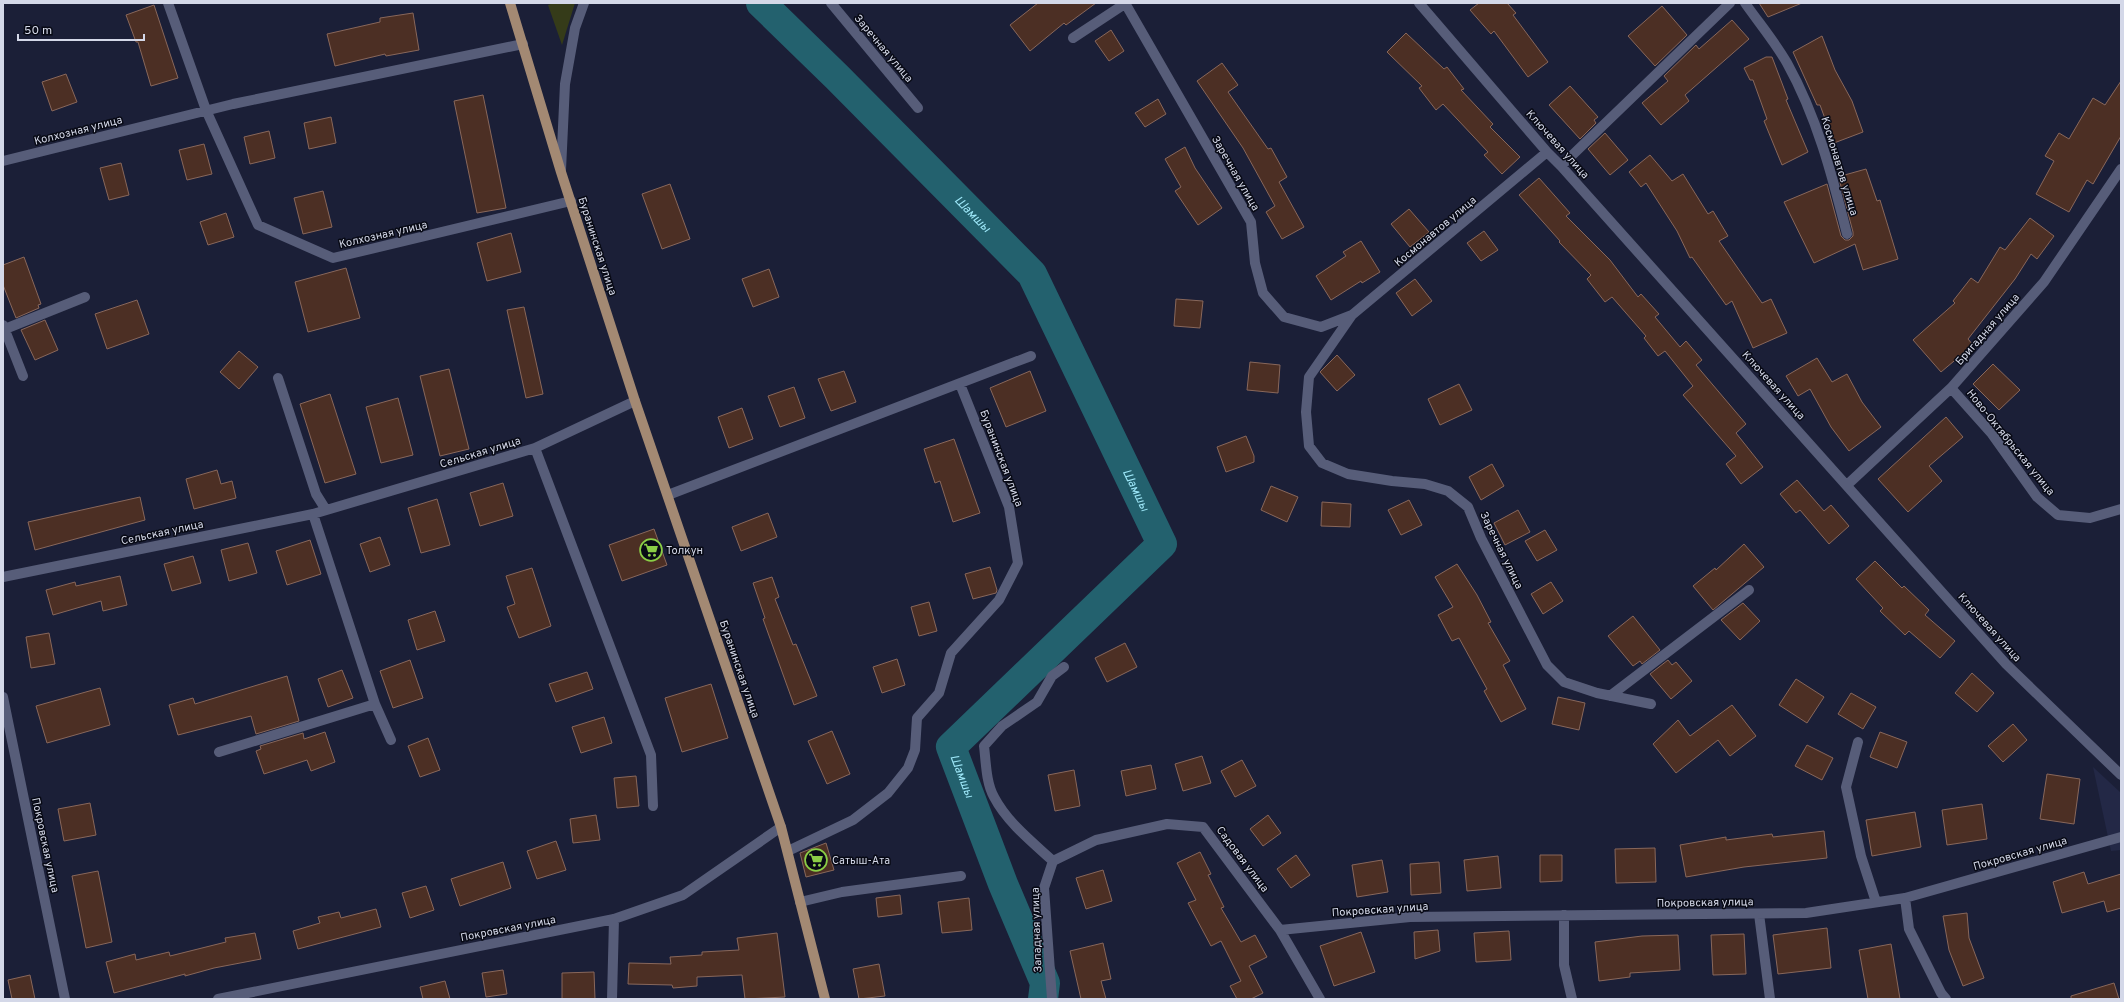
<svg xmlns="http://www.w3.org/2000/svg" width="2124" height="1002" font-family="Overpass,sans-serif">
	<rect width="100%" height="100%" fill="#1b1f37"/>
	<!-- built -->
	<path fill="#232846" d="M2093,767L2121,793V850L2111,851Z"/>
	<!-- green -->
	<path fill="#353b19" d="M553,3H575L562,45L548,5Z"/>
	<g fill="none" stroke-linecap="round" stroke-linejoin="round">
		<!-- river -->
		<path stroke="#23616e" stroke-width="30" id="s1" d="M761,3L837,77L1032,274L1162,544L951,747L1003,884L1045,983L1043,999"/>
	</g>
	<!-- building -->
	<path fill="#4c2f24" stroke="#88675b" d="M1038,3H1096L1066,25L1064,23L1030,51L1010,25Z
		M1479,3H1507L1516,13L1513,15L1548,62L1528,77L1494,31L1491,34L1470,10Z
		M1759,3H1802L1768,17Z
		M154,5L178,78L151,86L138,42H136L126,15Z
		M1662,6L1687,35L1655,66L1628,36Z
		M413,13L419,50L386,56L385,54L335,66L327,34L380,22V18Z
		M1732,20L1749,39L1685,95L1689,101L1661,125L1642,103L1668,81L1664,76L1696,45L1699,49Z
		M1111,30L1124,51L1109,61L1095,41Z
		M1406,33L1444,69L1447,67L1464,89L1461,90L1493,124L1490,127L1520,157L1502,174L1484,155L1488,152L1443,104L1436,110L1419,88L1422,86L1387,52Z
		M1822,36L1835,70L1852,101L1863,132L1834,143L1820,105H1817L1793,52Z
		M1766,57H1772L1788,99L1786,100L1808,152L1782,165L1764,121L1767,119L1753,80H1750L1744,68Z
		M1222,63L1238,85L1228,92L1268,149L1271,148L1287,177L1279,182L1304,227L1282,239L1266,212L1275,206L1243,148L1197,81Z
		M66,74L77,102L52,111L42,82Z
		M2121,81V136L2093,184L2087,180L2069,212L2036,194L2054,161L2045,156L2059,133L2069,139L2093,98L2105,105Z
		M1570,86L1598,117L1594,120L1596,123L1580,139L1549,105Z
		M483,95L506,208L477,213L454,101Z
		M1158,99L1166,114L1145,127L1135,113Z
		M331,117L336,143L309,149L304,123Z
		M269,131L275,158L250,164L244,137Z
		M1605,133L1628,160L1610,175L1588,149Z
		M204,144L212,174L187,180L179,150Z
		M1185,147L1195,168L1222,208L1198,225L1175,191L1181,187L1165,159Z
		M1650,155L1672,181L1683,174L1708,214L1713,211L1728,236L1719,241L1762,303L1771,299L1787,333L1753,348L1732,301L1726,305L1692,257L1690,258L1677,231L1646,183L1641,187L1629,172Z
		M121,163L129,195L109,200L100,168Z
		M1866,169L1877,201L1880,200L1898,259L1863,270L1855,244L1814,263L1784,202L1827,184L1841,236L1845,240H1849L1853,236V232L1839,179L1841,176Z
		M1539,178L1570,213L1566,216L1610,260L1638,297L1641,294L1659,314L1655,317L1680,347L1686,341L1702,360L1696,365L1746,424L1736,433L1763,467L1741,484L1726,464L1736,456L1683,395L1693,386L1665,351L1658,356L1644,338L1646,336L1612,297L1605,302L1587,279L1591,275L1559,242L1560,241L1519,195Z
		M670,184L690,239L662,249L642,194Z
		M323,191L332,227L303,234L294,198Z
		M1409,209L1429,232L1410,247L1391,224Z
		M226,213L234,237L208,245L200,222Z
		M2030,218L2054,236L2037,259L2031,254L2015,279L1968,339L1973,345L1941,372L1913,340L1955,303L1953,301L1971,278L1978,283L2000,247L2005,250Z
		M1484,231L1498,250L1481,261L1467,243Z
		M511,233L521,272L487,281L477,243Z
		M1361,241L1380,272L1362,283L1361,281L1331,300L1316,276L1346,256L1343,252Z
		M24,257L41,304L38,305L39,308L16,318L3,285V265Z
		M346,268L360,318L308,332L295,282Z
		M769,269L779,297L753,307L742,279Z
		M1415,279L1432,301L1412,316L1396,293Z
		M1176,299L1203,301L1200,328L1174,326Z
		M137,300L149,334L107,349L95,314Z
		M524,307L543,394L526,398L507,310Z
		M45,320L58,350L35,360L21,330Z
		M239,351L258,367L239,389L220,372Z
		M1337,355L1355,375L1337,391L1320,372Z
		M1817,358L1832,382L1847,374L1862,402L1881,427L1849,451L1831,427L1810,389L1798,396L1786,376Z
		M1250,362L1280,365L1278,393L1247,390Z
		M1993,364L2020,390L1999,410L1973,384Z
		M449,369L469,449L440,456L420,376Z
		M844,371L856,402L831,411L818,379Z
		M1030,371L1046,411L1006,427L990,388Z
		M1459,384L1472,410L1440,425L1428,399Z
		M794,387L805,418L780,427L768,396Z
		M330,394L356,474L325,483L300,404Z
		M398,398L413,455L381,463L366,407Z
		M742,408L753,439L729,448L718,417Z
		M1946,417L1963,437L1929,466L1942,481L1908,512L1878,479Z
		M1246,436L1254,456V462L1226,472L1217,447Z
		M954,439L980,513L953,522L940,481L935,483L924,449Z
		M1492,464L1504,486L1481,500L1469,477Z
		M217,470L221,484L232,481L236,498L194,509L186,479Z
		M1797,480L1824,511L1831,505L1849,526L1829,544L1800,510L1796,513L1780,494Z
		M503,483L513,516L480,526L470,493Z
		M1271,486L1298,497L1287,522L1261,510Z
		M140,497L145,520L35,550L28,522Z
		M437,499L450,545L421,553L408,508Z
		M1409,500L1422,525L1401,535L1388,510Z
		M1322,502L1351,504L1350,527L1321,526Z
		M1518,510L1530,532L1505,545L1494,523Z
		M768,513L777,537L741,551L732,527Z
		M654,529L667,565L622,581L609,545Z
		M1545,530L1557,550L1537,561L1525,541Z
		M380,537L390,565L370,572L360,544Z
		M310,540L321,574L287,585L276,551Z
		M248,543L257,573L229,581L221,550Z
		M1744,544L1764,567L1713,610L1693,586L1715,568L1716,570Z
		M193,556L201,583L172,591L164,564Z
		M1875,561L1902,588L1904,586L1929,610L1925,615L1955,641L1940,658L1909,631L1905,635L1880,611L1883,608L1856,579Z
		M1457,564L1477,595L1491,622L1488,623L1510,661L1503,665L1526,709L1501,722L1484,691L1487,689L1459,638L1452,641L1438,615L1453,607L1435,577Z
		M990,567L997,590L996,593L973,599L965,574Z
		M532,568L551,626L519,638L507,607L515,604L506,576Z
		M120,576L127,605L103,611L101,601L53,615L46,590L75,582L76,586Z
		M772,577L779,597L775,599L793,645L796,644L817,696L794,705L763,619L765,618L753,583Z
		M1551,582L1563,601L1543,614L1531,594Z
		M929,602L937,631L919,636L911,607Z
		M1743,603L1760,621L1740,640L1721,620Z
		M435,611L445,641L417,650L408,620Z
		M1633,616L1660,650L1642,664L1640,661L1633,666L1608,636Z
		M49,633L55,664L31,668L26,637Z
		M1125,643L1137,667L1107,682L1095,658Z
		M897,659L905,685L882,693L873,667Z
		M410,660L423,698L393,708L380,671Z
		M1668,660L1672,665L1676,662L1692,681L1671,699L1650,674Z
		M342,670L353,698L328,707L318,679Z
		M587,672L593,689L556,702L549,684Z
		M1972,673L1994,693L1977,712L1955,693Z
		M287,676L299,721L256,734L251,716L178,735L169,705L193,698L195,704Z
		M1796,679L1824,697L1807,723L1779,705Z
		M711,684L728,738L682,752L665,698Z
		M100,688L110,725L47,743L36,706Z
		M1851,693L1876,707L1863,729L1838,714Z
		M1558,697L1585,703L1579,730L1552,724Z
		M1732,705L1756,736L1730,756L1718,740L1676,773L1653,744L1678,720L1690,736Z
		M604,717L612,743L581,753L572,727Z
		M2013,724L2027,740L2003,762L1988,746Z
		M832,731L850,774L827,784L808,741Z
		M325,732L335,762L311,771L307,760L264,774L256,751L261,749L260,746L303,733L304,739Z
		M1880,732L1907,742L1897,768L1870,757Z
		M428,738L440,770L420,777L408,746Z
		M1807,745L1833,758L1822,780L1795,766Z
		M1202,756L1211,783L1183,791L1175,764Z
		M1242,760L1256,786L1235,797L1221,771Z
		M1151,765L1156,789L1126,796L1121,771Z
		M1074,770L1080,806L1055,811L1048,775Z
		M2047,774L2080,779L2074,824L2040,819Z
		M636,776L639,806L617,808L614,778Z
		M90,803L96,835L64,841L58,809Z
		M1982,804L1987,839L1947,845L1942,810Z
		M1915,812L1921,847L1872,856L1866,820Z
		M596,815L600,840L573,843L570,819Z
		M1268,815L1281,833L1263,846L1250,829Z
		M1824,831L1827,858L1744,867L1686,877L1680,845L1726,837V840L1772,834L1773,837Z
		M556,841L566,870L537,879L527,851Z
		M826,843L834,870L806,877L800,853Z
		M1655,848L1656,882L1616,883L1615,849Z
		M1200,852L1211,874L1208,875L1224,907L1221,908L1241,942L1255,935L1267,957L1249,966L1263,993L1251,999H1237L1230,986L1241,981L1221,941L1211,946L1188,903L1196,900L1177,863Z
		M1296,855L1310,875L1291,888L1277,869Z
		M1540,855H1562V881L1540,882Z
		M1498,856L1501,888L1467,891L1464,860Z
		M1382,860L1388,892L1357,897L1352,865Z
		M503,862L511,888L460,906L451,879Z
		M1439,862L1441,893L1411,895L1410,864Z
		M1103,870L1112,901L1086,909L1076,878Z
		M98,871L112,942L86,948L72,876Z
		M2084,872L2088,884L2121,874V908L2107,912L2104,901L2062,913L2053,882Z
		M426,886L434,910L410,918L402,893Z
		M900,895L902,914L878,917L876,898Z
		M969,898L972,930L942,933L938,902Z
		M376,909L381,927L298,949L293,931L320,923L318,917L339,912L341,918Z
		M1967,913L1969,938L1984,978L1963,986L1949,950L1943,916Z
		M1827,928L1831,968L1778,974L1773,935Z
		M1438,930L1440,951L1415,959L1414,932Z
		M1509,931L1511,960L1476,962L1474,933Z
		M1361,932L1375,972L1334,986L1320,946Z
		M255,933L261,959L214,968L185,976V974L114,993L106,962L135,954L136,960L169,952L170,956L226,942L225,938Z
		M777,933L785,997L745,999L742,975L697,977V986L673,988L672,985L628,984L629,963L671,964L670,957L702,955V952L739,950L737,938Z
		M1744,934L1746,974L1713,975L1711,935Z
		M1678,935L1680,970L1630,973V977L1599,981L1595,942L1642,936Z
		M1103,943L1111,979L1101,981L1106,999H1081L1070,951Z
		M1891,944L1900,999H1868L1859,950Z
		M879,964L885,996L859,999L853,969Z
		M503,970L507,994L486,997L482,973Z
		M594,972L595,999H562V973Z
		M30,975L35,999H12L8,980Z
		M445,981L450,999H423L420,987Z
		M2114,983L2119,999H2071V996Z"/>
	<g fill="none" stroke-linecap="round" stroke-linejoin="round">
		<!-- minor -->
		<path stroke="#575d79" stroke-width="10" d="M168,3L206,110L258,225L333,258L571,201
			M831,3L918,108
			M1125,3L1251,222L1255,263L1263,293L1284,317L1321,327L1352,315
			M1419,3L1547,152L1561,166L2006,664L2121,775
			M1745,3C1759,23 1775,42 1787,63C1817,117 1832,175 1847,234
			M1073,38L1126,3
			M1547,152L1352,315L1309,377L1306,412L1309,446L1322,463L1348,474L1392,481L1425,484L1448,491L1468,507L1481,538L1547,665L1564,682L1597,693L1651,704
			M3,161L233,104L523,44
			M1561,166L1730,3
			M561,170L565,84L575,28L584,3
			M3,325L23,376
			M5,329L85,297
			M278,378L316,494L326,510
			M1951,388L1992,434L2037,497L2058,515L2090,518L2121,509
			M535,448L651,755L653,806
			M1847,485L1951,388L2044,282L2121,169
			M668,495L1031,356
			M313,514L375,704L391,740
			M3,577L313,514L535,448L635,401
			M1610,696L1749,590
			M3,697L65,999
			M1858,742L1846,787L1861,856L1876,902
			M219,752L375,704
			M788,851L853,820L888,793L908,768L915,750L917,718L939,693L951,653L999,600L1018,563L1009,507L960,384
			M1053,861L1096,840L1167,824L1203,827L1280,930L1320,999
			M1053,861C1032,842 1007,822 994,797C986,783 986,762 984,746L1002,726L1037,702L1052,676L1064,667
			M1905,898L1909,929L1941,993L1946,999
			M800,902L842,892L961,876
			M1759,914L1770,999
			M1564,915V965L1572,999
			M1280,930L1410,917L1806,913L1905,898L2121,837
			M218,999L614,919L683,895L781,827
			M612,999L614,919
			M1052,999L1044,888L1053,861"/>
		<!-- major -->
		<path stroke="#a38973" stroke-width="10" d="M510,3L561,172L635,401L781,827L825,999"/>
	</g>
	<!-- icons -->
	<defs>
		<g id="supermarket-ring" transform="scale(1.15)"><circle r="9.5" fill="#080a15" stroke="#8bce46" stroke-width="1.5"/><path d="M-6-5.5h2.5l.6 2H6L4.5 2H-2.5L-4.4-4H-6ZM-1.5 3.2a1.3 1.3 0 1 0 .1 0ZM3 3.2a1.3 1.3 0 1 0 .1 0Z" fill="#8bce46"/></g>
	</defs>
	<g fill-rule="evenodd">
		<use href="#supermarket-ring" x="651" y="550"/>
		<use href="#supermarket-ring" x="816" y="860"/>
	</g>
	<g text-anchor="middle" stroke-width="3" stroke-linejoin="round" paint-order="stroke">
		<!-- street labels -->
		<g font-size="11" fill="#d4d8e8" stroke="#080a15">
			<text transform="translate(884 48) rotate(50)" y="4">Заречная улица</text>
			<text transform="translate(78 130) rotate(-14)" y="4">Колхозная улица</text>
			<text transform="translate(1558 144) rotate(48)" y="4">Ключевая улица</text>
			<text transform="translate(1840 166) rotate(73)" y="4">Космонавтов улица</text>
			<text transform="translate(1236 173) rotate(60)" y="4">Заречная улица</text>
			<text transform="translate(1435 231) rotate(-40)" y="4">Космонавтов улица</text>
			<text transform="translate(383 234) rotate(-13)" y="4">Колхозная улица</text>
			<text transform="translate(598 246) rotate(72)" y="4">Буранинская улица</text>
			<text transform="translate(1987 329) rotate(-49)" y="4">Бригадная улица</text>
			<text transform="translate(1774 385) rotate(48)" y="4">Ключевая улица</text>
			<text transform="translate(2011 442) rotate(51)" y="4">Ново-Октябрьская улица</text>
			<text transform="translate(480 452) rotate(-17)" y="4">Сельская улица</text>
			<text transform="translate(1002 458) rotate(69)" y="4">Буранинская улица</text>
			<text transform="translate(162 532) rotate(-12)" y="4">Сельская улица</text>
			<text transform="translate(1502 550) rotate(64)" y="4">Заречная улица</text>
			<text transform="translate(1990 627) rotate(48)" y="4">Ключевая улица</text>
			<text transform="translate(740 669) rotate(71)" y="4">Буранинская улица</text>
			<text transform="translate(46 845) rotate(78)" y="4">Покровская улица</text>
			<text transform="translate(2020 853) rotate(-16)" y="4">Покровская улица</text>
			<text transform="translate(1243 859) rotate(53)" y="4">Садовая улица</text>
			<text transform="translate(1705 902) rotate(-1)" y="4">Покровская улица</text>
			<text transform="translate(1380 909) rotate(-4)" y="4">Покровская улица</text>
			<text transform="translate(508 928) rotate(-11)" y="4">Покровская улица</text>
			<text transform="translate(1036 930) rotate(-92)" y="4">Западная улица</text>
		</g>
		<!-- poi labels -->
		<g font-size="11" fill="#d4d8e8" stroke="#080a15" text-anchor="start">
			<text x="666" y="554">Толкун</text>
			<text x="832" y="864">Сатыш-Ата</text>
		</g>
		<!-- water labels -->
		<g font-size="12" font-style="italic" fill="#9fe9fa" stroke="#080a15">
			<text dy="4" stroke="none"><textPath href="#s1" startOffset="299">Шамшы</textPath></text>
			<text dy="4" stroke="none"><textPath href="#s1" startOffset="623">Шамшы</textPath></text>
			<text dy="4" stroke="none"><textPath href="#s1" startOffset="1007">Шамшы</textPath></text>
		</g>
	</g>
	<!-- border -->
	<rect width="2124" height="1002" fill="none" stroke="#d4d8e8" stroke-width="8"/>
	<!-- scale -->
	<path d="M18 34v6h126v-6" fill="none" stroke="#d4d8e8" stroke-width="2"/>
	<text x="24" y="34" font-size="12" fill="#d4d8e8" stroke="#080a15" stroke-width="3" paint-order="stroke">50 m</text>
</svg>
